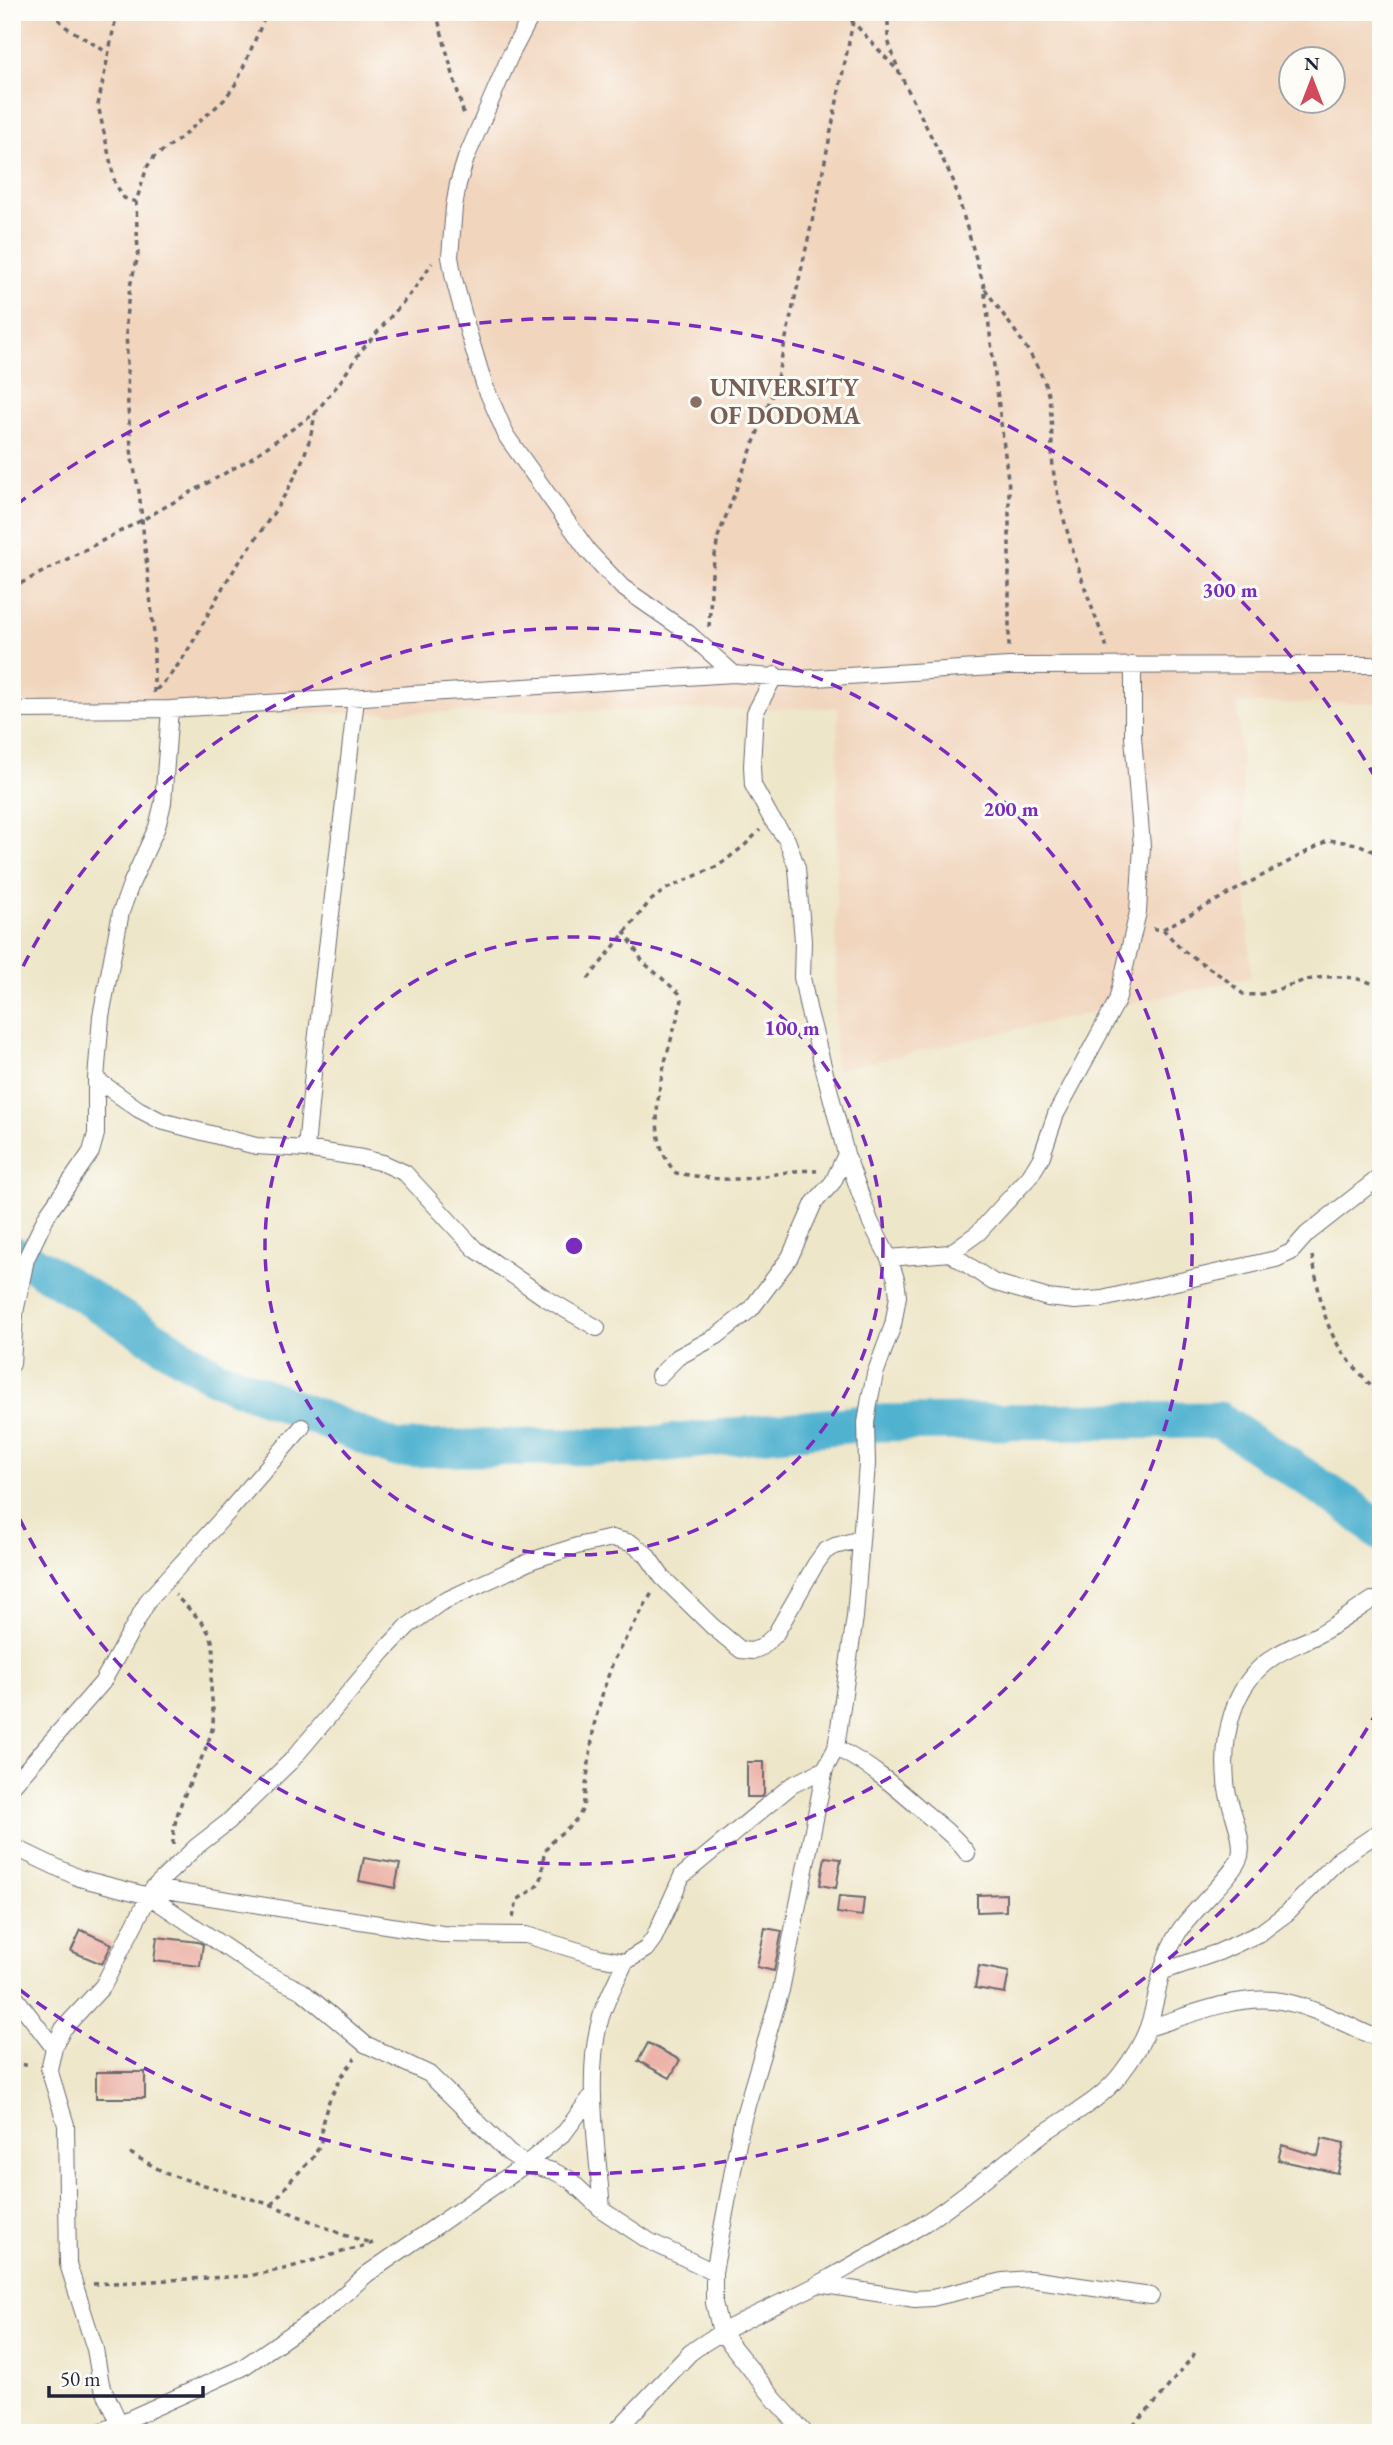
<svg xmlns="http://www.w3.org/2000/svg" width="1393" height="2445" font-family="'EB Garamond',serif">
	<rect width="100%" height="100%" fill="#fdfcf7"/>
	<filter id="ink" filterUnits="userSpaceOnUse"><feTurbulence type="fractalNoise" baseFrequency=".0143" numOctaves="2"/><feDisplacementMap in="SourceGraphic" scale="14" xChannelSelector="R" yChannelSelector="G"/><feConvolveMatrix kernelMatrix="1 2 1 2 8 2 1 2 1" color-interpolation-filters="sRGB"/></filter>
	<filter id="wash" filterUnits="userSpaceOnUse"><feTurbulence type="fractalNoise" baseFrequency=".00686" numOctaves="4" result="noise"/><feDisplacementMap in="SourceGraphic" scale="28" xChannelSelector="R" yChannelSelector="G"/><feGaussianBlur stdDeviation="1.57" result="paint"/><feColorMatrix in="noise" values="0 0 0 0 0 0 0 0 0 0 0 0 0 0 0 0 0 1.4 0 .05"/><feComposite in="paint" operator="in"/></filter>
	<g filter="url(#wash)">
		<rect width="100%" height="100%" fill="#eee6c9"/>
		<!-- built -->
		<path fill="#f1d5bd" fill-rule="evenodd" d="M12,12H1381V703L1238,704L1251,977L835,1070L838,708L12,717ZM1292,60H1334V102H1292Z"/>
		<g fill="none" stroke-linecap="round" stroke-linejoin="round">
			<!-- river -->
			<path stroke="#51b2d0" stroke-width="37" d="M12,1254L26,1259L214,1376L396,1449L639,1446L866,1423L1219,1420L1352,1508L1381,1533"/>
		</g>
		<g id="blocks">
			<!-- building -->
			<path fill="#ecb4a9" d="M747,1762H764V1794L762,1797H747Z
				M825,1857L841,1859L836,1888L820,1885Z
				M364,1858L400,1864L395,1888L359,1881Z
				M1006,1894V1911L977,1912V1895Z
				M839,1896L864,1898L862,1916L837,1913Z
				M765,1928L782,1931L774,1971L757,1967Z
				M81,1930L112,1944L102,1964L71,1951Z
				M157,1937L198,1942L203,1944L200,1966L154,1961Z
				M979,1966L1009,1972L1005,1993L975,1988Z
				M648,2043L680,2060L670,2078L638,2061Z
				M96,2072H145V2098H96Z
				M1322,2138L1344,2143L1338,2173L1278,2160L1282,2145L1318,2156Z"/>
		</g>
	</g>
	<g filter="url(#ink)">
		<use href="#blocks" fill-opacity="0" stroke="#69676d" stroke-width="2"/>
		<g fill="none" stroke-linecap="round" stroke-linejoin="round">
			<!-- street casing -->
			<g stroke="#69676d" stroke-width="18">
				<path id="street" d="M533,12L510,56L466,158L458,184L454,207L450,257L454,279L468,331L484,384L507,437L588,551L622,587L688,633L734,674
					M775,675L755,713L752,766L753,785L771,818L787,840L797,868L803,941L802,977L808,1008L846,1154L870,1221L889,1258L896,1279L898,1296L893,1325L875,1374L870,1398L866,1423L867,1464L855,1617L836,1748L825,1769L781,1990L742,2122L714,2272V2303L721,2332L775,2400L805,2433
					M170,709L163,803L157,827L131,884L121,912L101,1016L96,1079L138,1109L161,1121L256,1146L306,1149L362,1158L383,1163L405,1173L475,1249L544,1297L597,1328
					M12,710L170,709L734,674L799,679L1009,666L1381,665
					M306,1149L315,1051L356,699
					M950,1253L993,1282L1048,1298L1075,1301L1102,1299L1276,1259L1291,1252L1307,1234L1381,1176
					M889,1258L950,1253L978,1233L1030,1176L1041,1158L1056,1114L1117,1001L1138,912L1142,846L1133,737V665
					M12,1364L15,1313L26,1259L47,1215L91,1152L96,1134V1079
					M659,1376L678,1357L717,1336L751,1309L790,1257L814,1203L833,1182L846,1154
					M836,1748C869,1764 897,1788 924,1812C939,1825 956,1837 967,1853
					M12,1786L102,1683L149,1599L229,1511L302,1427
					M12,1846L79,1878L149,1896L261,1971L302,1991L365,2044L429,2074L509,2153L526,2164L553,2171L569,2179L602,2210L649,2241L714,2272
					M153,1888L442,1934L526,1935L599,1957L625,1962L646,1949L654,1938L682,1876L792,1785L825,1769
					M1161,1972L1219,1952L1260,1933L1287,1913L1339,1859L1381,1831
					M12,1993L54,2048L49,2069L66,2125L68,2264L95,2349L101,2384L124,2433
					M1148,2028C1188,2016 1232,1996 1274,2000C1309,2004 1349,2026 1381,2040
					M54,2048L63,2029L103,1986L153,1888L197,1846L228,1822L291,1761L383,1652L408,1626L440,1603L533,1560L577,1546L612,1538L631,1543L646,1554L662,1577L712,1626L741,1650L752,1651L762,1647L775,1635L815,1565L825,1551L835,1546L861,1539
					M602,2210C598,2152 584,2073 601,2017C607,1998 617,1980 625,1962
					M818,2284L915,2299L932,2298L1003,2281L1030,2279L1151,2296
					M98,2433L242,2368L325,2311L367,2274L526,2164L565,2132L593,2094
					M614,2433L690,2353C731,2322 781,2305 826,2280C858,2261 891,2244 922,2225C963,2198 1001,2165 1041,2135C1068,2116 1100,2101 1120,2075C1131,2061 1142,2044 1148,2027C1159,1996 1159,1962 1178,1933C1191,1911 1235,1875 1240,1856C1245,1836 1227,1805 1226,1781C1222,1736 1232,1685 1272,1658C1287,1647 1306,1642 1321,1633C1339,1623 1355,1611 1372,1600"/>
			</g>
			<!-- path -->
			<path stroke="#69676d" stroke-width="3.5" stroke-dasharray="5 5" stroke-linecap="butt" d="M51,12L66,27L108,53
				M117,12L98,105L115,183L124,198L136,202
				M436,12L464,115
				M844,12L897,70
				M888,12V40L899,72L953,180L984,286L1009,487V648
				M985,289C1004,317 1038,358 1047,390C1055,419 1049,450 1055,481C1066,536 1087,597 1108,650
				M12,588L142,520L250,459L315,413L340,382L360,352L413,291L432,263
				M709,627L712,574L718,537L775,387L818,195L853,22
				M156,690C191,658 206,611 232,573C267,520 306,478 315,413
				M154,693V634L139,491L132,459L128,409L126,318L130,286L138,256L136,202L147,167L154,157L177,141L224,100L237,82L267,12
				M1153,929H1163L1329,840L1358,844L1381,855
				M1163,929L1181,949L1224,978L1243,994C1261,997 1273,991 1290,985C1318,975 1355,972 1381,988
				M624,931L643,962L679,993L682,1000C670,1050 636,1129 676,1173C695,1176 716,1180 736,1179C764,1179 789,1168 817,1171
				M588,979L650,901L666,889L718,866L744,846L760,830
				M1312,1256C1318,1285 1322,1319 1338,1345C1350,1365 1369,1380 1381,1401
				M173,1845C172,1805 200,1771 211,1733C216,1718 211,1700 211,1684C211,1672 215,1659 213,1647C212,1627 188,1609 175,1595
				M513,1918L517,1900C524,1895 535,1890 539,1883C546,1873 540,1860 546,1850C556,1832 574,1829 583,1808L594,1725L604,1688L614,1659L653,1591
				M12,2063L31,2066
				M130,2153L167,2174L272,2205L344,2235L371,2243
				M272,2205L291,2180L312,2159L321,2143L323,2120L329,2101L341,2077L355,2058
				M93,2284L247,2276L284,2269L373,2243
				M1126,2433L1156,2402L1196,2352"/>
			<!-- street -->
			<use href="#street" stroke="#fff" stroke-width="16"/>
		</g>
	</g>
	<!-- distance rings -->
	<g fill="none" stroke="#7b2cbf" stroke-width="3.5" stroke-dasharray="12 9">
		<circle cx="574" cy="1246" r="309"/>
		<path d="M14 985A618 618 0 1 1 14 1507"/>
		<path d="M1378 1710A928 928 0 0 1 16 1987M16 505A928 928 0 0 1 1378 782"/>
	</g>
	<!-- markers -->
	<circle fill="#8d6e63" stroke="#fdfcf7" stroke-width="2.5" cx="696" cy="402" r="7"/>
	<g text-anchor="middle" stroke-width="6" stroke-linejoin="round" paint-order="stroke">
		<!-- education labels -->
		<g font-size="24" font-weight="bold" fill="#785e54" stroke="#fdfcf7" text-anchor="start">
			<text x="710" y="396">UNIVERSITY<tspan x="710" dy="28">OF DODOMA</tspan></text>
		</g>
	</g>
	<circle cx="574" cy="1246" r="10" fill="#7b2cbf" stroke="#fdfcf7" stroke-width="3.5"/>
	<g font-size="21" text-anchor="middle" font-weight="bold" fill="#7b2cbf" stroke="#fdfcf7" stroke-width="6" stroke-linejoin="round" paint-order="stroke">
		<text x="1230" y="597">300 m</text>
		<text x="1011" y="816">200 m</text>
		<text x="792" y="1035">100 m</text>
	</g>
	<!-- margin -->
	<rect width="1393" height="2445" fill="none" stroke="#fdfcf7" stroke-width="42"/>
	<!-- north arrow -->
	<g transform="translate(1312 80)"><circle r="33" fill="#fdfcf7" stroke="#a5a5ac" stroke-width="2"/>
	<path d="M0-5L12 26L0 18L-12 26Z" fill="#d1495b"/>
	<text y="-10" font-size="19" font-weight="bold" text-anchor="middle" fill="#22223b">N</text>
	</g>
	<!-- scale -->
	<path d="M49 2386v10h154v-10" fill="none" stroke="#22223b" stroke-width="3.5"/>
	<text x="60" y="2386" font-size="21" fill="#22223b" stroke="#fdfcf7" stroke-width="5" paint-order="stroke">50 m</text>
</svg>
